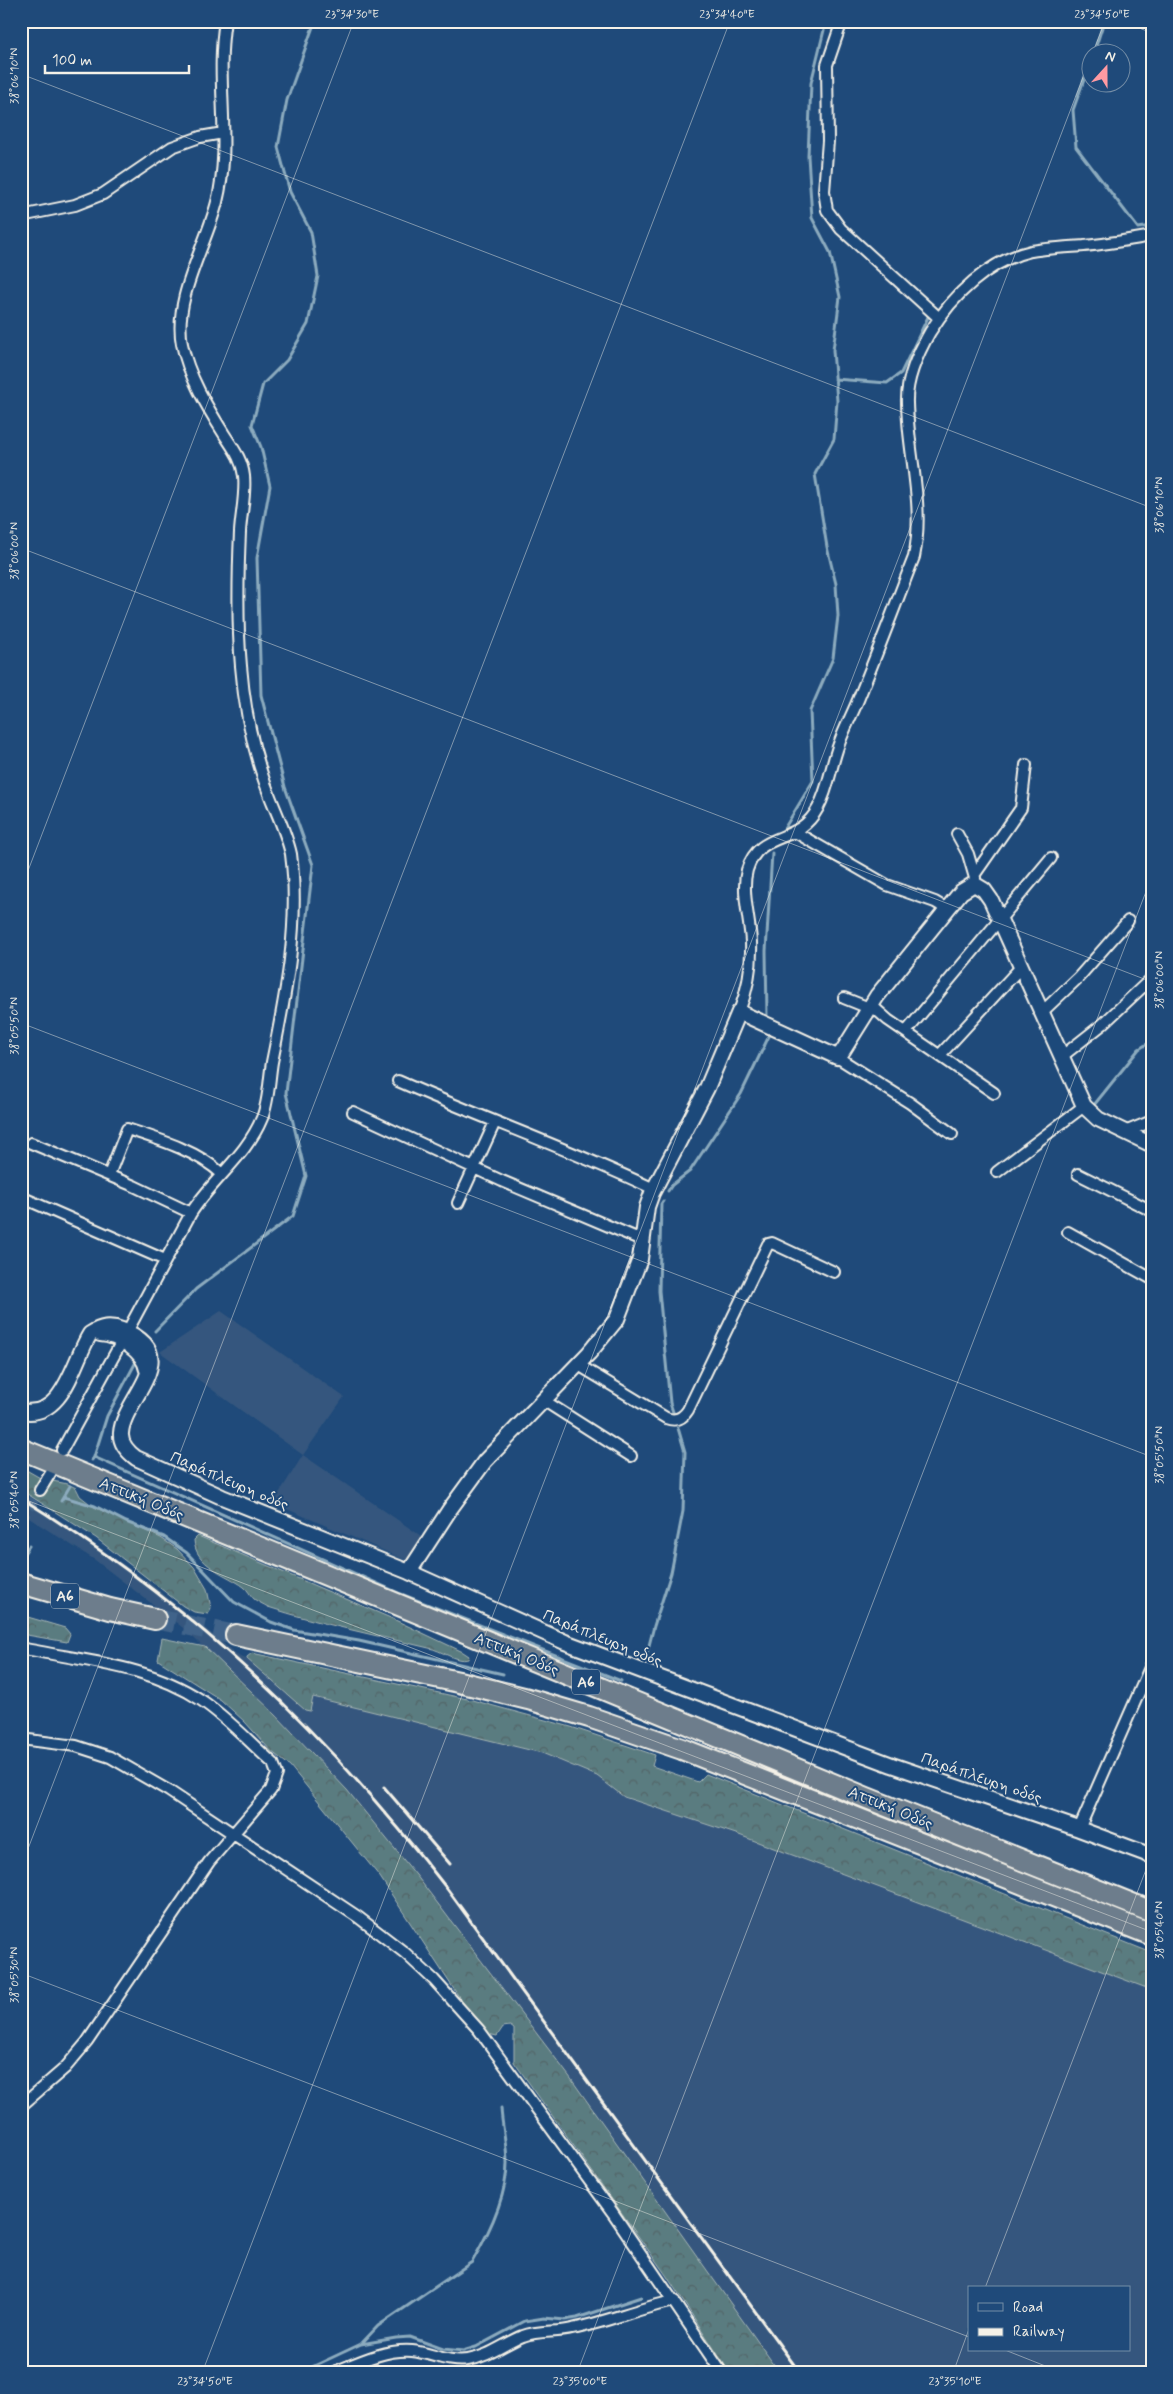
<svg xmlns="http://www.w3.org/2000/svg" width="1173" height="2394" font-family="Mynerve,sans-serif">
	<defs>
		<pattern id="forest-crowns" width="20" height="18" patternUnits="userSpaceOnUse" patternTransform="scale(1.25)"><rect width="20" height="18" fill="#5a7b80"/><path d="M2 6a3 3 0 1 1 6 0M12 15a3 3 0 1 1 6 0" fill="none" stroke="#526466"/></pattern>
	</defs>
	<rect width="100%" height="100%" fill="#1f4a7a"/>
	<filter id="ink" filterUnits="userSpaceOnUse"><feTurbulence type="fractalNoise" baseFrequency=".02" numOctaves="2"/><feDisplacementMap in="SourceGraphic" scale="10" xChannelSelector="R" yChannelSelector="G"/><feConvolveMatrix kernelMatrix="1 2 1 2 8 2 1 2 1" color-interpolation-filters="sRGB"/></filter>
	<g filter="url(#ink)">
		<!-- built -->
		<path fill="#35577e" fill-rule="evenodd" d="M221,1311L344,1397L303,1455L424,1538L408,1561L273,1503L303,1455L160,1352Z
			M21,1496L70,1527L148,1582L240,1657L247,1659L305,1710L310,1711L313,1697L542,1753L597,1776L624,1797L739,1835L1152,1990V2373H780L569,2076L416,1875L347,1790L276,1715L182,1627L95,1560L21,1513ZM969,2288H1129V2350H969Z"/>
		<!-- forest -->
		<path fill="url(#forest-crowns)" stroke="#a7b6b4" d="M21,1467L42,1479L68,1484L76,1488L80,1496L94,1507L161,1538L177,1549L194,1567L207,1589L211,1608L208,1614L194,1612L183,1606L96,1538L21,1490Z
			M198,1536L393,1619L463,1652L469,1656L468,1659C457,1663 441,1650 429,1648C375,1635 320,1624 268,1607C263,1604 258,1602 254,1599C250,1595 248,1590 244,1587C227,1574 195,1566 194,1540Z
			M21,1615L65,1628L70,1634L67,1642L21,1634Z
			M162,1638L205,1647L276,1715L347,1790L416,1875L569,2076L780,2373H730L666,2275L514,2062V2029L510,2026L503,2027L497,2036L488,2034L463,2003L380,1877L290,1766L271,1751L245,1722L221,1700L158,1660Z
			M252,1653L472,1700L571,1727L655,1755L652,1766L698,1782L706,1774L1152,1953V1990L739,1835L624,1797L597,1776L542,1753L313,1697L310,1711L305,1710L247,1659V1657Z"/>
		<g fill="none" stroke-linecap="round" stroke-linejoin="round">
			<!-- stream -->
			<path stroke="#8cabbe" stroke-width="3" d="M1094,52L1104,21
				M1090,63L1073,110L1076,147L1138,228L1152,226
				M835,379L887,383L901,373L928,317
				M781,834L813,781L810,711L833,658L838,616L836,584L827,547L815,474L834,439L837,401L833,350L840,297L830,252L812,218L808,156L811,83L825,26L828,21
				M767,1017L766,951L772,853
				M1094,1105L1139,1049L1152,1041
				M668,1191L672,1185L690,1171L741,1094L770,1034
				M663,1201L661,1204L659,1291L670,1403L674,1415
				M155,1331L196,1289L293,1216L306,1176L286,1093L313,865L285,787L261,695L257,558L270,486L261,447L252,425L263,384L287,360L308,324L318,276L311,232L290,192L278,147L287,100L315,21
				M94,1457L107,1416L137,1360
				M92,1460L94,1457L401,1594L621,1681
				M64,1497L95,1506L126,1522L164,1537L187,1553L234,1602L271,1622L294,1630L359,1641L503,1674
				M61,1501L70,1486
				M21,1558L29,1546
				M645,1661L654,1626L671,1573L683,1511L685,1452L678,1428
				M361,2344L378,2326L472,2262C489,2233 507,2197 507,2163C507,2145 502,2127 501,2108
				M299,2373L361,2344L396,2338L410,2337L443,2349L463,2351L476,2347L525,2321L544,2318L565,2320L577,2318L641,2297"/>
			<!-- minor-tunnel -->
			<path stroke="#3f638a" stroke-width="10" stroke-dasharray="10 5" stroke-linecap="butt" d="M21,1521L40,1490"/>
			<!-- motorway-tunnel -->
			<path stroke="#3f638a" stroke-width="20" stroke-dasharray="20 10" stroke-linecap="butt" d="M155,1619L236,1635"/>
			<!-- minor casing -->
			<g stroke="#f4f1e8" stroke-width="14">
				<path id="minor" d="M842,21L827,65L828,141L824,191L827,210L841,229L939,318
					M21,216L75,205L103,194L172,147L200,137L223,133
					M795,832L887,885L935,902L947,909
					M957,834L968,854L975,878
					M975,874L1021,808L1026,765
					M844,998L869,1008
					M871,1005L888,1020L994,1093
					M739,1012C748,989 752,967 751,942C750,919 741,892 747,870C760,828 797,847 818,808C829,788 831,765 839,744C845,727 854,711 860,695C879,649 896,603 914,557C925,505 908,455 907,403C906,378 918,353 930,332C953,295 988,261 1031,251C1048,248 1067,247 1084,246C1107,244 1129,240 1152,236
					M1041,1013L1078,978L1128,921
					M906,1032L1051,858
					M940,1055L1021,967
					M837,1057L910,1103L952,1134
					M1061,1057L1103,1024L1152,978
					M398,1081C482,1118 570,1149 654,1189
					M353,1112L502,1181L644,1241
					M1125,1132L1152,1121
					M31,1143L134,1186L191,1213
					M997,1172L1084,1106
					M1078,1174L1152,1211
					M109,1175L127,1129C158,1139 198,1151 222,1174
					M21,1197L165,1260
					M458,1203L495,1122
					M1068,1232L1152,1279
					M127,1332L191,1213C212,1180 247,1155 262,1118C269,1101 269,1080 272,1062C286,993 300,924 291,854C285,827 271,803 263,777C251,741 244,704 241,666C237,622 238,577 240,532C241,514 246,494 244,476C242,459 233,448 224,434C207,407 188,375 182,344C173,298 206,246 217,202C232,143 215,81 225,21
					M577,1364L666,1418C676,1422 683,1418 688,1410L768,1244L772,1243L834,1272
					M543,1400L631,1456
					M62,1450L122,1341
					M40,1490L51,1472
					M21,1648C81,1661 149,1665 201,1700C228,1718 249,1742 273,1763L277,1774L271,1790L209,1862L87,2042L65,2068L21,2106
					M21,1739L76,1746L110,1757L169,1791L358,1917L405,1953L434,1980L479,2030L613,2213L722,2373
					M1079,1829L1152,1663
					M332,2373C357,2363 384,2349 412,2351C431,2353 448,2363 468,2360C488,2357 504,2344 523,2336C539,2330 556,2333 572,2329C607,2322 639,2308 674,2301"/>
			</g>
			<!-- tertiary casing -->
			<g stroke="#f4f1e8" stroke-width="18">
				<path id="tertiary" d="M100,1334C118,1335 144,1351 147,1370
					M21,1411C64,1420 73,1361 90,1334C101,1327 110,1325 122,1330C186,1354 123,1399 121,1433C120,1444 128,1452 136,1458L222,1497L409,1572L565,1642L892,1765L1079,1829L1152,1856
					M409,1572L450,1509L485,1461L589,1353L617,1319L640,1259L647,1207L652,1193L707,1088L739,1012L837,1057L842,1052L877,996L961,892L974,884L984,890L991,900L1084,1106L1098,1119L1152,1145"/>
			</g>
			<!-- motorway casing -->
			<g stroke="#f4f1e8" stroke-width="24">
				<path id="motorway" d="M21,1449L867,1798L1152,1912
					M21,1583L110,1609L155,1619
					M236,1635L459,1682L528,1699L589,1717L682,1749L1152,1935"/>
			</g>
			<!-- minor -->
			<use href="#minor" stroke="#1f4a7a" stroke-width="10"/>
			<!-- tertiary -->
			<use href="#tertiary" stroke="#1f4a7a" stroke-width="14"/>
			<!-- motorway -->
			<use href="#motorway" stroke="#6d7d8c" stroke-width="20"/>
			<!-- rail -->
			<path stroke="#f4f1e8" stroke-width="3" d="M21,1498C192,1604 326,1732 448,1890L800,2373
				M384,1787L450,1864"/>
		</g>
	</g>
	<!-- ticks -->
	<path fill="none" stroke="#f4f1e8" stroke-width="1" stroke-opacity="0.45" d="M1121,21L1152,33M1093,52L1105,21M21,74L1152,508M21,548L1152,982M21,889L354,21M21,1023L1152,1457M21,1498L1152,1932M21,1867L730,21M21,1973L969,2337M985,2288L1152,1854M1005,2350L1063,2373M202,2373L1090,59M577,2373L1152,876M953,2373L969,2329"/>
	<g text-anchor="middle" stroke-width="4" stroke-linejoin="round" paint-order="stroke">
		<!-- shield labels -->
		<g fill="#1f4a7a" stroke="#b4bfc7" stroke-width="1">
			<rect x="51" y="1583.5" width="28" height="25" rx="4"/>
			<rect x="572" y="1669.5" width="28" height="25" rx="4"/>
		</g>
		<g font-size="15" font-weight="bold" fill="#f4f1e8">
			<text x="65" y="1601">Α6</text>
			<text x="586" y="1687">Α6</text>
		</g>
		<!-- street labels -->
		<g font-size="16" fill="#f4f1e8" stroke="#1f4a7a">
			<text transform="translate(230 1480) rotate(23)" y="6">Παράπλευρη οδός</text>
			<text transform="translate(142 1498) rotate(22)" y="6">Αττική Οδός</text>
			<text transform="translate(603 1637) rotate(22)" y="6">Παράπλευρη οδός</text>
			<text transform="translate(517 1653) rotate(22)" y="6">Αττική Οδός</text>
			<text transform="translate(982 1777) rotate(19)" y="6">Παράπλευρη οδός</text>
			<text transform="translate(891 1807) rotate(22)" y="6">Αττική Οδός</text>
		</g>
	</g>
	<!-- margin -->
	<rect width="1173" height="2394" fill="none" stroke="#1f4a7a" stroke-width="55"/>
	<!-- legend -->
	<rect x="968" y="2286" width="162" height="65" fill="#1f4a7a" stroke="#748da6"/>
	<rect x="978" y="2303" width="25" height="8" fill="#1f4a7a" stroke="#748da6"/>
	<text x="1013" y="2312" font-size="15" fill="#f4f1e8">Road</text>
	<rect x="978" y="2328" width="25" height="8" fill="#f4f1e8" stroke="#748da6"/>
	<text x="1013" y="2336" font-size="15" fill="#f4f1e8">Railway</text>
	<!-- north arrow -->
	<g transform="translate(1106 68) rotate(21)"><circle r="24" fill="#1f4a7a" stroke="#748da6"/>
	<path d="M0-4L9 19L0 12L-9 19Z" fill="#ff9aa2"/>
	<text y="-8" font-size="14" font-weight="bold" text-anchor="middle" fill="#f4f1e8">N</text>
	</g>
	<!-- scale -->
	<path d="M45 65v8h144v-8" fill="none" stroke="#f4f1e8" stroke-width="2.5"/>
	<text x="52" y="65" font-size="15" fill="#f4f1e8" stroke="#1f4a7a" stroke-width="4" paint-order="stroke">100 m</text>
	<rect x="28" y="28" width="1118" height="2338" fill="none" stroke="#f4f1e8" stroke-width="2"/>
	<g font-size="12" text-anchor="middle" fill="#f4f1e8">
		<text x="352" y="18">23°34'30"E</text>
		<text x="727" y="18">23°34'40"E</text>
		<text x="1102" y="18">23°34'50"E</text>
		<text transform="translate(14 76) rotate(-90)" y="4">38°06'10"N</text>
		<text transform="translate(1159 505) rotate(-90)" y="4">38°06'10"N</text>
		<text transform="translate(14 551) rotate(-90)" y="4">38°06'00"N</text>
		<text transform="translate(1159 980) rotate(-90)" y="4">38°06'00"N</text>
		<text transform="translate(14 1026) rotate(-90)" y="4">38°05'50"N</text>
		<text transform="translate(1159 1455) rotate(-90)" y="4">38°05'50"N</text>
		<text transform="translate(14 1500) rotate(-90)" y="4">38°05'40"N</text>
		<text transform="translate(1159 1930) rotate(-90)" y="4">38°05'40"N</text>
		<text transform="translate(14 1975) rotate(-90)" y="4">38°05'30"N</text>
		<text x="205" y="2385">23°34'50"E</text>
		<text x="580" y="2385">23°35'00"E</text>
		<text x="955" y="2385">23°35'10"E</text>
	</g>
</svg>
